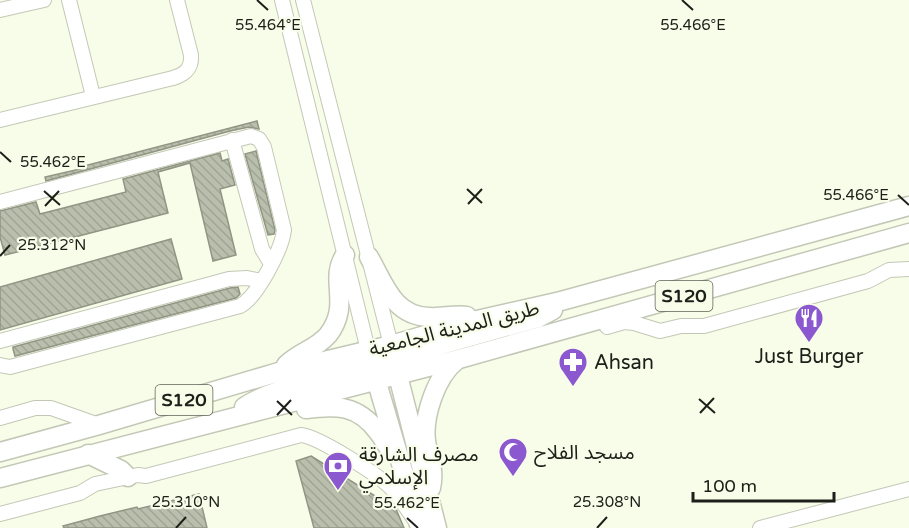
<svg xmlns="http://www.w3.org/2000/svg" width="909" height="528" font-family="'Varela Round','Noto Sans Arabic',sans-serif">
	<defs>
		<pattern id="building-back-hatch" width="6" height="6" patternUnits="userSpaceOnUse" patternTransform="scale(1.5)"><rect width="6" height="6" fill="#babfad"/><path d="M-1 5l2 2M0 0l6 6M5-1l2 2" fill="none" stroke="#9fa494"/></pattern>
	</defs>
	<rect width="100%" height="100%" fill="#f8fdea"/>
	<!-- building -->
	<path fill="url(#building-back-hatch)" stroke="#909584" stroke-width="1.5" d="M257,121L259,129L249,127L230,131L46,181L45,177L80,169V167Z
		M256,151L275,230L274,234L268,235L245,154Z
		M220,153L222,161L228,159L235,185L220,189L236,255L213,261L190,163L158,172L168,213L5,255L0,237V211L36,202L40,214L126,192L123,179Z
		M171,239L182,279L0,330V287Z
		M238,287L240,294L236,298L15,356L13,349V347L230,288Z
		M311,456L396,509L404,528H314L296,461Z
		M199,494L207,528H64L63,526L100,516L137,507L138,509Z"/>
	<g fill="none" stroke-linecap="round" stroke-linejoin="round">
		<!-- minor casing -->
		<g stroke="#c3c8b6" stroke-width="16">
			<path id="minor" d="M69,0L93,96
				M282,0L368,350
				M303,0L391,345
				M0,10L44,0
				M0,120L173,78C186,74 192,68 191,55L177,0
				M232,140L262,249L271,264
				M0,202L251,136L259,139L264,147L284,230C282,249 257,297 240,306L10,367L0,365
				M607,327L624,322L634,323L660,331L681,326H704L868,281L889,270L909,269
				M0,341L229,279L247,278L261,281
				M0,418L35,408H51L99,425
				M0,514L80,493L95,484L138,475L146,476L301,435C319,437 379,475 392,489C400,498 407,509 414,519
				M760,528L909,489"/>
		</g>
		<!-- major casing -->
		<g stroke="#c3c8b6" stroke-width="21">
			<path id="major" d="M369,257C384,283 393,316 429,317C442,318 455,314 467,316
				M395,364L437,528
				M286,365C299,352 316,349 328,335C352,304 328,280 345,255
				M373,369L420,528
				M376,380L385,364L394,358L538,318L553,310
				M244,407C283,381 341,382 382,359
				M306,409C337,405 358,405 378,432C383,438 386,445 391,451
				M0,452L99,425L282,371L391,345L477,320L561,301L909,206
				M88,454L121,470L128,477
				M0,478L459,359L909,233
				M431,488C435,470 429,458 426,441C423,416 436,376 457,360"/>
		</g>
		<!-- minor -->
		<use href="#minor" stroke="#fff" stroke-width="14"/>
		<!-- major -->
		<use href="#major" stroke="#fff" stroke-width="18"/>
	</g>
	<!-- ticks -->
	<path fill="none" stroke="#1d1f18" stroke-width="2" d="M257,0L268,10M682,0L693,10M0,152L11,162M467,189L482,203M44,191L60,205M898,195L909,205M468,204L482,189M45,206L59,191M0,256L10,245M699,399L715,413M277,401L292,415M700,413L714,398M277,415L291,400M407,518L418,528M176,528L186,517M597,528L607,517"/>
	<!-- icons -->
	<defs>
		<g id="restaurant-pin" transform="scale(1.5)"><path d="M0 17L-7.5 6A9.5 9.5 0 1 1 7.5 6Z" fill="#8b58d0" stroke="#f8fdea"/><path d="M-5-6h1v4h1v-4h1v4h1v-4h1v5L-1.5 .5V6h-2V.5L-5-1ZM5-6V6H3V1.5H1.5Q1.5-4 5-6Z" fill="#fff"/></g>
		<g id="pharmacy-pin" transform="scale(1.5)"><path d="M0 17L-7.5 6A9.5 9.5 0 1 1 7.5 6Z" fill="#8b58d0" stroke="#f8fdea"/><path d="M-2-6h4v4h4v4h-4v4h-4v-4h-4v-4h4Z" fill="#fff"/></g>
		<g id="mosque-pin" transform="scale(1.5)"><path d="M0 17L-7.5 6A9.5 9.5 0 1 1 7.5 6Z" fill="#8b58d0" stroke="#f8fdea"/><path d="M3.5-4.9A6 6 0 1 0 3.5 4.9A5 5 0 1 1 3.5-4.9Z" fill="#fff"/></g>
		<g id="bank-pin" transform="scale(1.5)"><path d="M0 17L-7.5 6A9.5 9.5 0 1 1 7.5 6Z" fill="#8b58d0" stroke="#f8fdea"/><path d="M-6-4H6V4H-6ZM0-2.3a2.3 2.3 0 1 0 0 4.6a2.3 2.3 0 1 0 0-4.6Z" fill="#fff"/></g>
	</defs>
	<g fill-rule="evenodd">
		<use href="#restaurant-pin" x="809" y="318"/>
		<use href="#pharmacy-pin" x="573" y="362"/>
		<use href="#mosque-pin" x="513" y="452"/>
		<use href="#bank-pin" x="338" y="466"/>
	</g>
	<g text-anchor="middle" stroke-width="4.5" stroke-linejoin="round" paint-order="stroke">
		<!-- shield labels -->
		<g fill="#f8fdea" stroke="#5f6257" stroke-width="1.5">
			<rect x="655.5" y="281" width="57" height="30" rx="4.5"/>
			<rect x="155.5" y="385" width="57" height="30" rx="4.5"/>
		</g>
		<g font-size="18" font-weight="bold" fill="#1d1f18">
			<text x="684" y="302">S120</text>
			<text x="184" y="406">S120</text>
		</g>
		<!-- street labels -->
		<g font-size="20" fill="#1d1f18" stroke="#f8fdea">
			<text transform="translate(454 328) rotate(-14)" y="7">طريق المدينة الجامعية</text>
		</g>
		<!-- poi labels -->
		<g font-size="20" fill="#1d1f18" stroke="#f8fdea" text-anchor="start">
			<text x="809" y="363" text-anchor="middle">Just Burger</text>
			<text x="594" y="369">Ahsan</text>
			<text x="534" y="459">مسجد الفلاح</text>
			<text x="359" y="461">مصرف الشارقة<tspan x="359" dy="23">الإسلامي</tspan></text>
		</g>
	</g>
	<g font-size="15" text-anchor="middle" fill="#1d1f18" stroke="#f8fdea" stroke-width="4.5" stroke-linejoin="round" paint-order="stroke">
		<text x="268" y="30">55.464°E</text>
		<text x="693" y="30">55.466°E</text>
		<text x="53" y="167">55.462°E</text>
		<text x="856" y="200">55.466°E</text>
		<text x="52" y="250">25.312°N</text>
		<text x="186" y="507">25.310°N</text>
		<text x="607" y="507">25.308°N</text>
		<text x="407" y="508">55.462°E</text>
	</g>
	<!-- scale -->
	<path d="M693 492v9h141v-9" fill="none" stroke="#1d1f18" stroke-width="3"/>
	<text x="702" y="492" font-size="18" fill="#1d1f18" stroke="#f8fdea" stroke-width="4.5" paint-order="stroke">100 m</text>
</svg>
